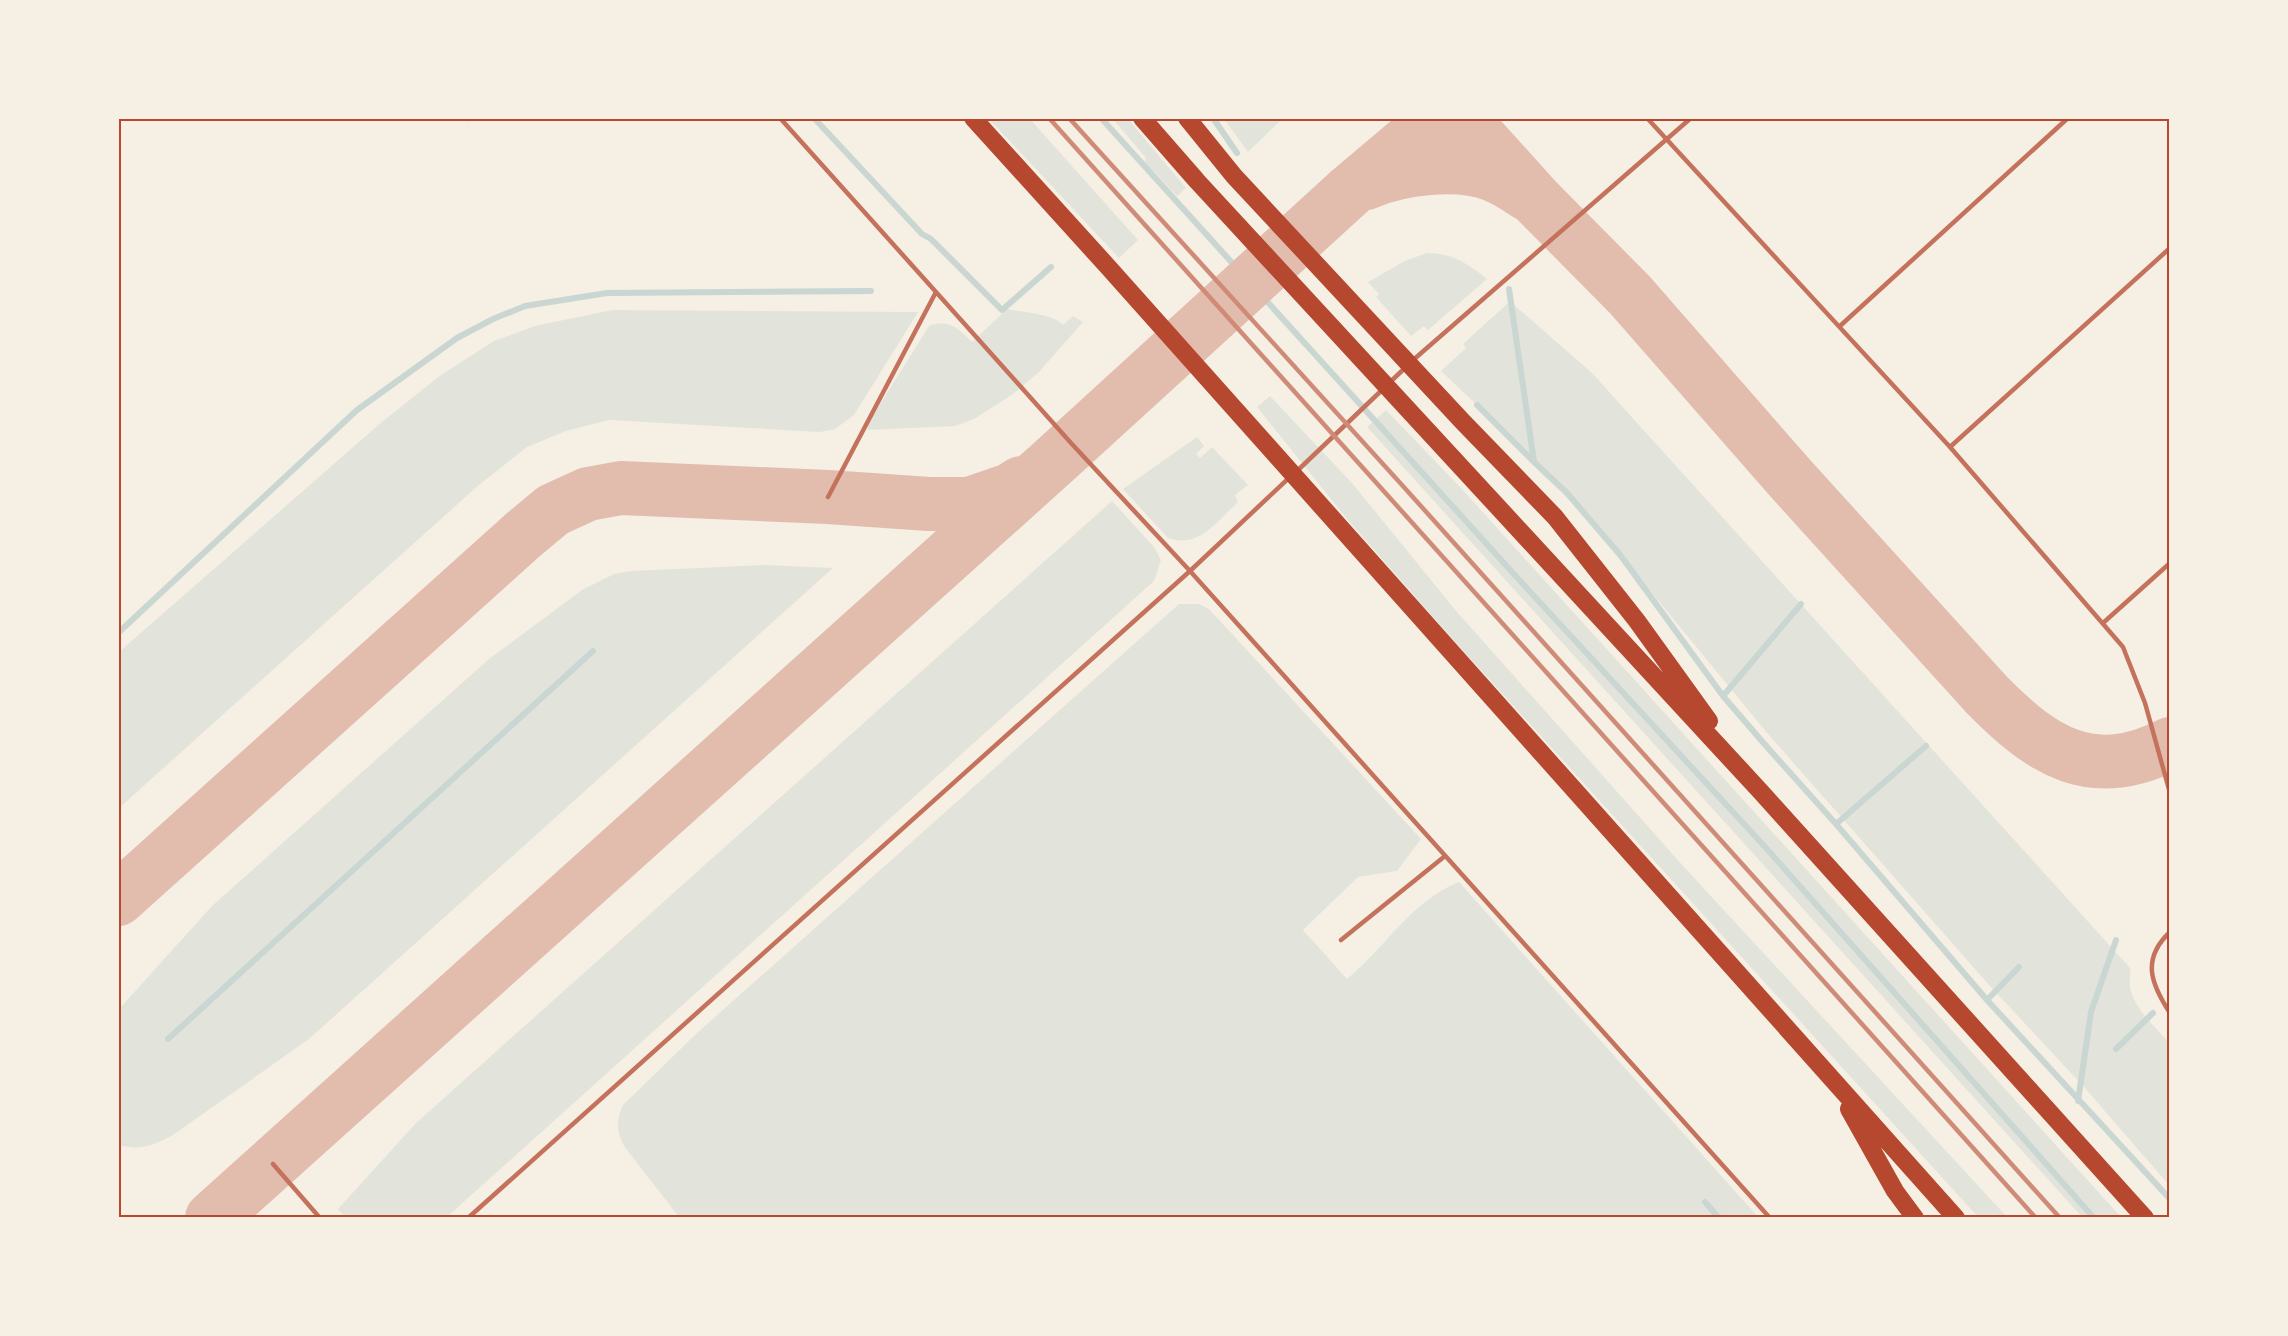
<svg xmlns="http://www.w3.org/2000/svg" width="2288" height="1336" font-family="Lato,sans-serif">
	<rect width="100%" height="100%" fill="#f6efe4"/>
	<!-- green -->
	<path fill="#e2e4dc" d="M989,119H1030L1138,240L1119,258Z
		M1113,119H1128L1186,188L1177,196L1145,162L1146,158Z
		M1224,119H1282L1248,152Z
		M1427,253C1453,253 1468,264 1487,279L1428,330L1424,326L1411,336L1376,297L1379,294L1368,282L1405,261Z
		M1508,303L1513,304L1592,373L2130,968C2131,974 2129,981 2130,987C2134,1009 2155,1026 2169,1043V1185L2084,1087L1989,985L1768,734L1568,491L1441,371L1466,348L1463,344Z
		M1007,309C1021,312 1054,314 1063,325L1073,316L1083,322L1039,372L1013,394L974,419L955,426L868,430L867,425L929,326C948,318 959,329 972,342Z
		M612,310L918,312L854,415L835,429L820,432L609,420L566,431L527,447L480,484L119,808V652L383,421L441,375L494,341L535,326Z
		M1270,396L1352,483L1457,612L1685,868L2007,1217H1978L1440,625L1348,520L1257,407Z
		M1386,410L1460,487L2121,1217H2082L1367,427Z
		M1197,437L1204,446L1196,454L1200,458L1212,447L1248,485L1235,495L1238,502C1217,521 1199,549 1168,538L1123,489Z
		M1112,501L1154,547L1161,560L1154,581L447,1217H345L338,1209L415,1124Z
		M765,565L833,568L309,1039L173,1135C155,1145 139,1151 119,1145V1009L212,906L489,659L582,590L614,574L632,571Z
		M1179,604H1199L1209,609L1421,839L1397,871L1358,877L1303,930L1347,979C1386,947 1411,901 1459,882L1758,1217H679L624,1146C616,1131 616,1121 623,1105L697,1033Z"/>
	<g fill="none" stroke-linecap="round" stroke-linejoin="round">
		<!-- stream -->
		<path stroke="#c9d6d2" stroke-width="6" d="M814,118L922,234L931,239L1002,310L1051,267
			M1101,118L1522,583L1767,849L2094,1218
			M1213,118L1237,153
			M1477,405L1534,462L1509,289
			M1534,462L1567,493L1621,556L1723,696L1767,747L1836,824L1987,1000L2170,1199
			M118,633L357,410L457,338L493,319L525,306L607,293L871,291
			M1723,696L1801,604
			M1836,824L1926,746
			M1987,1000L2019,967
			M168,1039L593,651
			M2116,1049L2153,1013
			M2078,1101L2091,1012L2116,940
			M1705,1202L1719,1218"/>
		<!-- taxiway -->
		<path stroke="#e2bdae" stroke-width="54" d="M1462,118L1537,201L1630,295L1791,479L1987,695C2042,751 2092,784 2170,744
			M1366,183C1400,168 1458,161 1494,175C1506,180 1517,187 1527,194
			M118,899L523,535L553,510L588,494L621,488L828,497L929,504H969L1010,490L1021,483
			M212,1218L1052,463L1352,189L1436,118"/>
		<!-- service -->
		<path stroke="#c5725c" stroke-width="4.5" d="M467,118V119
			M780,118L936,292
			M1647,118L1950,447L2123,647L2145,703L2170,793
			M1840,326L2068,118
			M1412,361L1691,118
			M1388,384L1406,367
			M1950,447L2170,248
			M1297,471L1382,390
			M828,497L936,292L1071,443L1190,571L1770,1218
			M2103,623L2170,563
			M2170,932C2141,959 2151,984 2170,1013
			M1341,940L1445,856
			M273,1164L320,1218
			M468,1218L1190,571L1291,476"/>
		<!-- motorway -->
		<path stroke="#b5482f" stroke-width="18" d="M973,118L1109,268L1956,1218
			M1142,118L1197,181L1761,792L2145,1218
			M1187,118L1234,176L1463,422L1555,517L1637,621L1709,721
			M1849,1109L1895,1191L1915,1218"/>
		<!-- rail -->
		<path stroke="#cf8b77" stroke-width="4.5" d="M1049,118L2036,1218
			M1069,118L1402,485L2060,1218"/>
	</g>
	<!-- border -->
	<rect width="2288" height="1336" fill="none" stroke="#f6efe4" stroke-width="240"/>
	<rect x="120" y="120" width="2048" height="1096" fill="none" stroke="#b5482f" stroke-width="2"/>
</svg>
